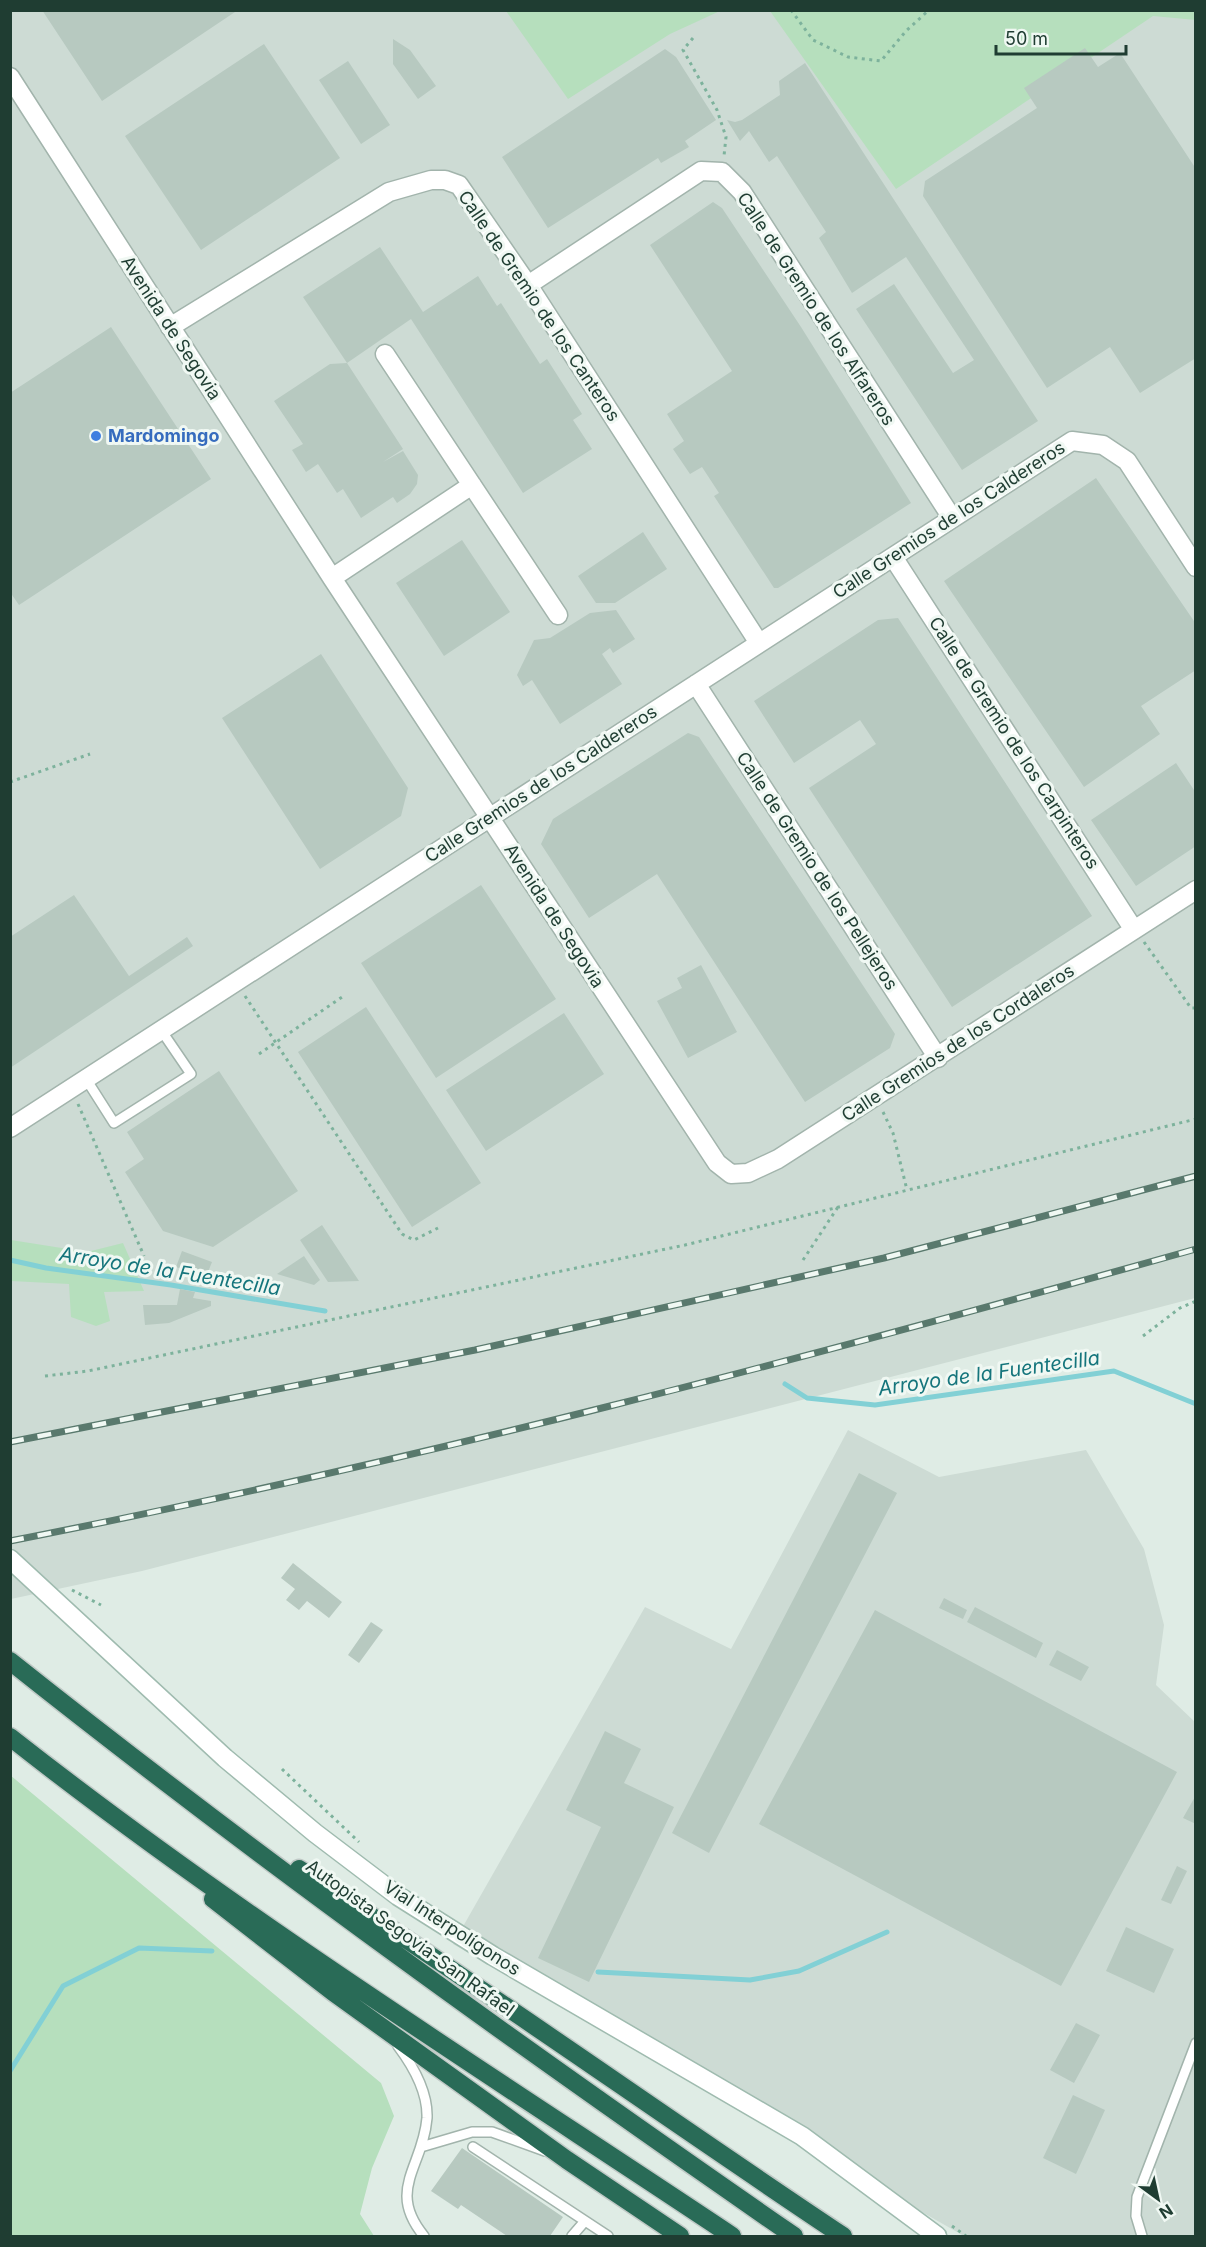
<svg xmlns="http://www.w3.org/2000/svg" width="1206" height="2247" font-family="Inter,sans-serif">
	<rect width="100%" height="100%" fill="#dfece5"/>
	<!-- built -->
	<path fill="#cddbd4" d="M10,11H1195V1298L142,1571L11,1599Z
		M848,1430L939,1477L1086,1450L1144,1549L1164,1625L1156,1685L1195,1722V2236H964L453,1944L645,1607L731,1649Z"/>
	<!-- green -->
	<path fill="#b6dfbd" d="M1195,10L1196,20L1153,16L896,189L770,11Z
		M506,11H720L670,34L568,99Z
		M11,1240L87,1252L123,1243L144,1291L104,1292L110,1321L96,1326L71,1317L69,1284L11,1281Z
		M10,1775L381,2083L394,2116L372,2168L360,2214L374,2236H11Z"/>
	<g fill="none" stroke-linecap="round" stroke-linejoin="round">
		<!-- stream -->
		<path stroke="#82d0d5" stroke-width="5" d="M10,1260L46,1268L171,1285L325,1311
			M785,1384L807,1398L875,1405L1114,1371L1196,1404
			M598,1972L750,1980L799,1971L887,1932
			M10,2071L63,1986L139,1948L212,1951"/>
	</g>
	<!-- building -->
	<path fill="#b7c9c0" d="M42,10H238L102,101Z
		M393,39L410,50L436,86L418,99L393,64Z
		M264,44L340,158L201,250L125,136Z
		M1085,48L1098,67L1120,53L1196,169V358L1140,393L1110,347L1047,388L923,196L925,181L1037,108L1024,88Z
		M665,49L676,57L716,120L685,141L689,147L661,163L658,158L548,228L502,157Z
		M348,61L390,125L361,144L319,80Z
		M805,63L1038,421L962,470L856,309L894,284L953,373L974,360L906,257L852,293L819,238L826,232L777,156L769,162L749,131L740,141L727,120L735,122L742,120L780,95L779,81Z
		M713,202L722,208L801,327L911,503L778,588H774L714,496L719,493L702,467L690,474L673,449L684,441L667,414L732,371L650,245Z
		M380,247L423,312L478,276L497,306L501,303L540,364L547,359L582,414L573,420L592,449L523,493L411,319L347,363L303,297Z
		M111,327L211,479L19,605L10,592V393Z
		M347,363L403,449L383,462L403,451L418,475L417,484L410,494L397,503L393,497L361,518L343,489L337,493L318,464L306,472L292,450L303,444L274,401L330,364Z
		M1096,478L1196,624V670L1141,706L1160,734L1084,787L944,581Z
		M643,532L667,569L615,603H596L578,576Z
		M462,540L510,612L444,656L396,583Z
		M616,610L635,639L613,653L610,648L602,654L622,684L560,724L532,680L523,686L517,675L534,640L550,638L590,613Z
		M898,618L1092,916L952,1007L809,788L876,744L860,720L794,763L754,701L878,620Z
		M321,654L408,788L401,816L320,869L222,718Z
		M688,733L699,737L895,1034L890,1048L805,1102L657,874L589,918L541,844L553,819Z
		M1176,763L1196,793V846L1136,886L1091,820Z
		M481,885L556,999L436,1078L361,963Z
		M74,895L129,976L187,937L193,946L10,1068V937Z
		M701,965L737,1032L688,1058L657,1001L682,988L677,978Z
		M366,1007L481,1183L412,1227L298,1052Z
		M564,1013L604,1074L486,1151L446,1090Z
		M219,1071L298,1191L213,1247L163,1231L125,1172L144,1159L127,1132Z
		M322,1225L359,1281L328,1282L300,1240Z
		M182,1251L212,1262L206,1277L176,1267Z
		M304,1256L320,1280L314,1285L277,1274Z
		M180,1289L195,1292L193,1298L211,1301V1306L169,1323L145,1325L143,1305H177Z
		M859,1473L897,1493L709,1853L672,1833Z
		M293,1563L342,1602L329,1618L307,1601L299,1610L286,1600L295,1589L281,1578Z
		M944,1598L967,1610L963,1619L939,1608Z
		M975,1607L1043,1643L1036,1658L967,1622Z
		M875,1610L1177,1772L1061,1986L759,1824Z
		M371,1622L383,1630L359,1663L348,1655Z
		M1057,1650L1089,1667L1081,1681L1049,1665Z
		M605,1731L641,1749L624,1783L674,1807L589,1982L538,1958L601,1827L566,1810Z
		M1196,1795V1824L1183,1818Z
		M1177,1866L1187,1871L1171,1904L1161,1900Z
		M1126,1927L1174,1949L1154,1993L1106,1971Z
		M1076,2023L1100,2035L1074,2083L1050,2070Z
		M1073,2095L1105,2110L1076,2174L1043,2158Z
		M462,2148L563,2217L550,2236H507L461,2205L458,2209L431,2191Z"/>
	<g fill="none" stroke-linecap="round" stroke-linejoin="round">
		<!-- service casing -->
		<g stroke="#a2b4ac" stroke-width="12">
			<path id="service" d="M86,1079L114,1123L191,1074L161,1030
				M398,2046C413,2066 428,2092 427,2118C423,2167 386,2190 424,2236
				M421,2147L472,2132H492L545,2151
				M473,2147L608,2236
				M572,2236L585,2221
				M1142,2236L1136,2216L1137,2197L1196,2043"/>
		</g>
		<!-- minor casing -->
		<g stroke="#a2b4ac" stroke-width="21">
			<path id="minor" d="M10,77L332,578L717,1163L731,1174L748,1173L778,1159L1196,890
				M528,285L701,171L722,172L742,192L952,518
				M170,327L389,192L431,180H445L459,185L528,285L759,643
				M385,354L558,615
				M893,557L1134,930
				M332,578L472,485
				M696,684L938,1058
				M10,1128L1072,441L1103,445L1127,461L1196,567"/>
		</g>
		<!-- secondary casing -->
		<g stroke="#9fbbaf" stroke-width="21">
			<path id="secondary" d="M10,1559L225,1758L315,1833L398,1896L493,1956L802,2136L937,2236"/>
		</g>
		<!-- motorway casing -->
		<g stroke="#c0c9c6" stroke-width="21">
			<path id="motorway" d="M10,1661C264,1863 528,2052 794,2236
				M10,1737C240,1918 489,2074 732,2236
				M299,1869C483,1987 661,2115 843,2236
				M213,1899L333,1992L567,2160L680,2236"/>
		</g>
		<!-- path -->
		<path stroke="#7db29c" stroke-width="3" stroke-dasharray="3 4.5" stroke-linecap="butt" d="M791,10L813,40L848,57L881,61L906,31L929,10
			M693,38L683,50L717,110L726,137L724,156
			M10,782L90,754
			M1144,942L1191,1008H1196
			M245,996L402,1234L414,1240L438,1228
			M259,1054L345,995
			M78,1104L144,1256
			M883,1112L893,1133L907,1190
			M803,1260L838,1207
			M1143,1336L1180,1308L1196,1301
			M45,1376L88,1371L685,1245L1196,1119
			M72,1590L101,1605
			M282,1769L359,1842
			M952,2226L966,2236"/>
		<!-- service -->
		<use href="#service" stroke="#fff" stroke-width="9"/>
		<!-- minor -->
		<use href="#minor" stroke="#fff" stroke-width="18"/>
		<!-- secondary -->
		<use href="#secondary" stroke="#fff" stroke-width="18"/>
		<!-- motorway -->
		<use href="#motorway" stroke="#296b57" stroke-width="18"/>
		<!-- rail casing -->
		<g stroke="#59796d" stroke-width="7">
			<path id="rail" d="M10,1442L475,1350L884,1258L1196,1176
				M10,1541C410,1463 804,1359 1196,1249"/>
		</g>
		<!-- rail -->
		<use href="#rail" stroke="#f0f8f3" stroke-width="4.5" stroke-dasharray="14" stroke-linecap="butt"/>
	</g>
	<!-- markers -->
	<circle fill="#3f7fe0" stroke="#f0f8f3" stroke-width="2" cx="96" cy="436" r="6"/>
	<g text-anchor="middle" stroke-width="6" stroke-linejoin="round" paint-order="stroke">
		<!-- street labels -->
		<g font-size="18" fill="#1f3d32" stroke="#f0f8f3">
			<text transform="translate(539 306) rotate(56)" y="6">Calle de Gremio de los Canteros</text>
			<text transform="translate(816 309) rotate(57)" y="6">Calle de Gremio de los Alfareros</text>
			<text transform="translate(171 328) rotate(57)" y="6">Avenida de Segovia</text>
			<text transform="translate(949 520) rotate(-33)" y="6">Calle Gremios de los Caldereros</text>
			<text transform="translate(1014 743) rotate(57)" y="6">Calle de Gremio de los Carpinteros</text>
			<text transform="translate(541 784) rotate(-33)" y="6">Calle Gremios de los Caldereros</text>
			<text transform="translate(817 871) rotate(57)" y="6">Calle de Gremio de los Pellejeros</text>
			<text transform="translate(554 916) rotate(57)" y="6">Avenida de Segovia</text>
			<text transform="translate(958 1043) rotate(-33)" y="6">Calle Gremios de los Cordaleros</text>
			<text transform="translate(452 1928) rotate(33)" y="6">Vial Interpolígonos</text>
			<text transform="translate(410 1938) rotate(36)" y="6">Autopista Segovia-San Rafael</text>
		</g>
		<!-- shop labels -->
		<g font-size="18" font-weight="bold" fill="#366cbe" stroke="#f0f8f3" text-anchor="start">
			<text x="108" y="442">Mardomingo</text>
		</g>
		<!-- water labels -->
		<g font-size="20" font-style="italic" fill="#15757c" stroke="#f0f8f3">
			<text transform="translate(170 1271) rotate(9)" y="7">Arroyo de la Fuentecilla</text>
			<text transform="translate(989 1373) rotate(-8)" y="7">Arroyo de la Fuentecilla</text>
		</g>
	</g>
	<!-- border -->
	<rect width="1206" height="2247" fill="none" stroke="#1f3d32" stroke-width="24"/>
	<!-- north arrow -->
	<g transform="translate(1158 2199) rotate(147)" stroke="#f0f8f3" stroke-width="4.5" paint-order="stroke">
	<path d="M0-4.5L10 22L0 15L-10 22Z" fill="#1f3d32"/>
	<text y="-9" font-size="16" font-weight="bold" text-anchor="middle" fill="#1f3d32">N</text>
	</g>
	<!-- scale -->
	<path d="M996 45v9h130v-9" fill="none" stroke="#1f3d32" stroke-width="3"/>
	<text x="1005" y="45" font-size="18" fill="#1f3d32" stroke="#f0f8f3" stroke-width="4.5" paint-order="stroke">50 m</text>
</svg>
